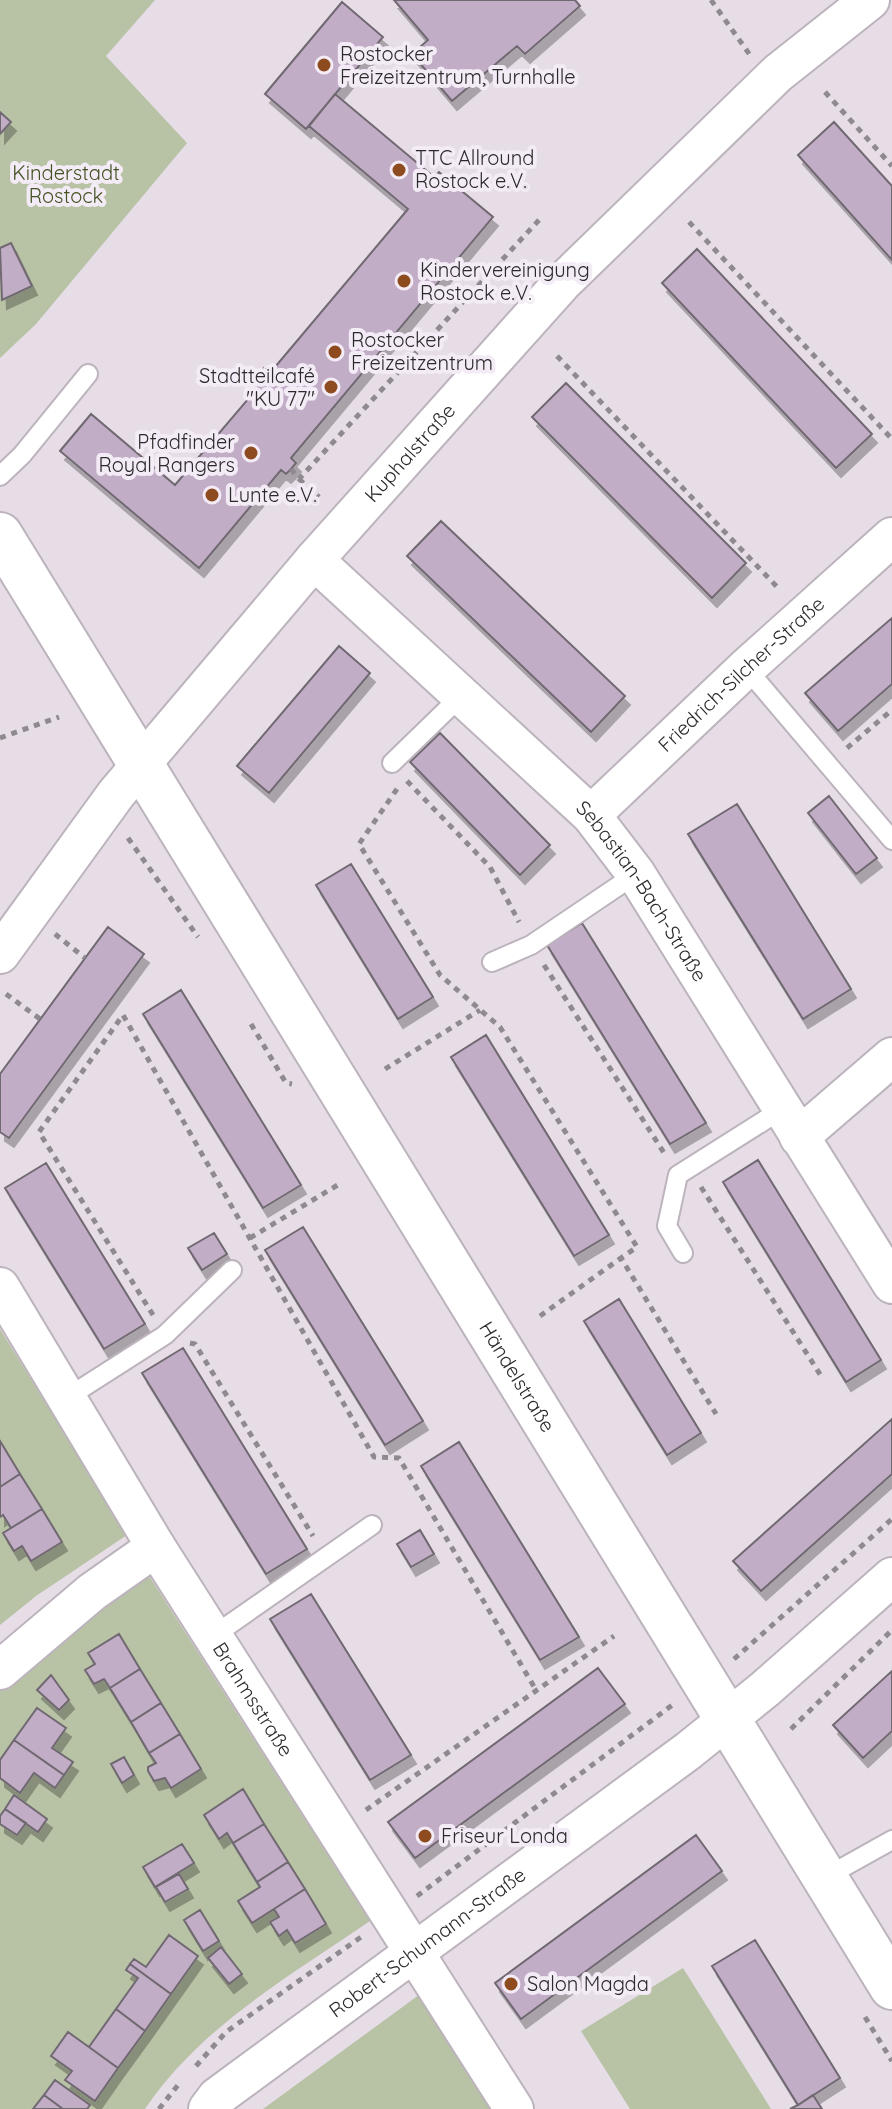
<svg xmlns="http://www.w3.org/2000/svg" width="892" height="2109" font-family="Quicksand,sans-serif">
	<defs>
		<filter id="shadow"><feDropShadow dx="5" dy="9" stdDeviation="0" flood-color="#0004"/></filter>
	</defs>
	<rect width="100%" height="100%" fill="#e6dde7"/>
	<!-- green -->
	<path fill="#b8c2a5" d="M0,0H155L106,56L187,143L36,324L0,358Z
		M0,1329L127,1535L36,1596L0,1625Z
		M144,1568L370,1921C290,1976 201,2026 145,2109H0V1690L30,1655Z
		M683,1968L771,2109H630L581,2031Z
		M423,1992L494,2109H263Z"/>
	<!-- building -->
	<path fill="#c2adc6" stroke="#716972" stroke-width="2" filter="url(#shadow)" d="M394,0H575L580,6L525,54L517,46L452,101L412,54L428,40Z
		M342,2L383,37L306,129L265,94Z
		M335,94L434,177L439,172L493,217L291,458L296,463L291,469L286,474L281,470L199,568L60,451L91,414L175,485L260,385L254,380L264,368L270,373L408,209L309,126Z
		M0,112L11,122L0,134Z
		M834,122L892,186V260L798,155Z
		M11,243L32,286L2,300L0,248Z
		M697,249L872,434L836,468L662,283Z
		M566,383L746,563L712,598L532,417Z
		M441,521L625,696L591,732L407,556Z
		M892,618V684L838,731L805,693Z
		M339,646L370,673L269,793L237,766Z
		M440,733L550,845L520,875L410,762Z
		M829,796L877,858L856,874L808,813Z
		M737,804L851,989L803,1019L688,834Z
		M351,864L433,997L398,1019L316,885Z
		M582,923L706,1123L670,1144L547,945Z
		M108,927L144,954L9,1138L0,1132V1074Z
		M181,990L301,1185L263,1208L143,1014Z
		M486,1035L609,1235L574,1256L451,1057Z
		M758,1160L881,1360L846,1382L723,1182Z
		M46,1163L145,1324L104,1349L5,1188Z
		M303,1227L423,1421L385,1445L265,1250Z
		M214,1233L227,1254L202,1270L188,1248Z
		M619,1299L701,1433L667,1455L584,1321Z
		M183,1348L307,1549L266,1574L142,1373Z
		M892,1419V1474L761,1591L733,1561Z
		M0,1441L20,1474L0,1487Z
		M459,1442L579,1637L540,1660L421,1466Z
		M20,1474L42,1509L11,1528L3,1515L0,1517V1487Z
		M42,1509L62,1542L31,1561L22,1546L14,1551L3,1533Z
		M420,1530L434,1554L411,1567L397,1544Z
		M311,1594L411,1755L370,1780L270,1619Z
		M119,1634L140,1669L110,1688L104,1679L94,1684L85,1670L95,1664L88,1653Z
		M598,1668L625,1704L415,1858L388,1822Z
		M140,1669L161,1703L131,1722L110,1688Z
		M892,1671V1731L863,1758L833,1725Z
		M51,1675L69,1700L59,1710L37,1690Z
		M161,1703L180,1734L149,1753L131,1722Z
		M37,1708L66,1728L52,1748L73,1762L64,1775L14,1740Z
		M180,1734L201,1769L171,1788L165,1778L154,1781L148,1771V1767L156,1763L149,1753Z
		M14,1740L64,1775L55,1788L34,1773L20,1793L0,1778V1760Z
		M124,1757L134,1775L122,1783L111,1764Z
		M243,1789L264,1824L233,1843L227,1833L219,1839L204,1815Z
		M14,1795L47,1819L38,1832L5,1809Z
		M5,1809L26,1823L17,1835L0,1824V1816Z
		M264,1824L288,1862L257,1882L233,1843Z
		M696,1835L722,1871L521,2019L495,1983Z
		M182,1844L194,1863L155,1887L143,1867Z
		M288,1862L305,1889L252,1923L238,1901L260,1887L257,1882Z
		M179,1874L188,1889L165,1902L156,1887Z
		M305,1889L326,1924L295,1943L287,1930L279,1936L270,1922L279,1917L274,1909Z
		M200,1910L219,1941L203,1951L184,1920Z
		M169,1935L198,1956L171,1994L130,1964L134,1959L146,1967Z
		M755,1940L840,2078L798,2105L712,1966Z
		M221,1947L242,1974L229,1984L208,1958Z
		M130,1964L171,1994L145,2031L116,2009L138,1978L126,1970Z
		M116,2009L145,2031L118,2068L89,2047Z
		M68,2032L118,2068L95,2101L65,2080L72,2071L51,2056Z
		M55,2080L90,2105L87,2109H63L44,2095Z
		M44,2095L63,2109H33Z
		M813,2095L822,2109H790L798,2105Z"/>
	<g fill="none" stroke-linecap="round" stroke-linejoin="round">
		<!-- service casing -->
		<g stroke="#bcb3bd" stroke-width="22">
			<path id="service" d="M0,476L22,455L88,374
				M746,668L892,840
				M392,763L461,696
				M492,962L531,945L636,874
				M683,1253L667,1226L678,1175L781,1110
				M68,1397L165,1335L232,1270
				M213,1636L372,1525
				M824,1878L892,1840"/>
		</g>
		<!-- minor casing -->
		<g stroke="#bcb3bd" stroke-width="42">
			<g id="minor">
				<path id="s1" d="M314,560L591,815L636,874L892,1284"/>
				<path id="s2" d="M591,815L746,668L892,537"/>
				<path id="s3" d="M0,954L116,794L314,560L562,283L778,73L870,0"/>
				<path d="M799,1137L892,1057"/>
				<path id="s4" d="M0,1287L156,1547L514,2109"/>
				<path d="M0,1670L92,1592L156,1547"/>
				<path id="s5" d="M208,2109L217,2097L688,1751L765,1689L892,1577"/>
			</g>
		</g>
		<!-- tertiary casing -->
		<g stroke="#bcb3bd" stroke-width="48">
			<g id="tertiary">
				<path id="s6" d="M0,535L892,1987"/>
			</g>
		</g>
		<!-- path -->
		<path stroke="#8f8990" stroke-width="5" stroke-dasharray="6 6" stroke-linecap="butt" d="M711,0L750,55
			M825,92L892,166
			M689,222L892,439
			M557,356L780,590
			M291,469L299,479L539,220
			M299,479L319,497
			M0,738L59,717
			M847,748L892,710
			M407,781L490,867L519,922
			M397,789L359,844L440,975L500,1027L637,1247L621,1258L716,1414
			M128,838L198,937
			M55,934L85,958
			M544,965L666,1156
			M6,994L40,1019
			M251,1024L286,1083L292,1084
			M385,1069L480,1010
			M701,1187L823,1379
			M250,1238L341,1183
			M153,1315L39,1132L123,1015L374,1457L399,1458L536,1690
			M540,1316L621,1258
			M190,1343L195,1344L313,1536
			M734,1659L892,1519
			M791,1729L892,1630
			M366,1810L614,1636
			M417,1896L675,1703
			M865,2017L892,2061
			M196,2066L226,2032L364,1935
			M159,2109L178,2085"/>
		<!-- service -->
		<use href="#service" stroke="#fff" stroke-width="18"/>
		<!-- minor -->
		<use href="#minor" stroke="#fff" stroke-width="38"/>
		<!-- tertiary -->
		<use href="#tertiary" stroke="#fff" stroke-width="44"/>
	</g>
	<!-- markers -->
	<g fill="#8f4b20" stroke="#f3ebf5" stroke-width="3">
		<circle cx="324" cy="65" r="8"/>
		<circle cx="399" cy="170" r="8"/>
		<circle cx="404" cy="281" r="8"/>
		<circle cx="335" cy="352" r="8"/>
		<circle cx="331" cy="387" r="8"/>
		<circle cx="251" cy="453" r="8"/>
		<circle cx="212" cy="495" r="8"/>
		<circle cx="425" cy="1836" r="8"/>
		<circle cx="511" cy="1984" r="8"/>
	</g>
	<g text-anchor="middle" stroke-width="8" stroke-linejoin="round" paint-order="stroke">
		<!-- poi labels -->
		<g font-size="20" fill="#2c292c" stroke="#f3ebf5" text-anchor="start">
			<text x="340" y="61">Rostocker<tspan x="340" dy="23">Freizeitzentrum, Turnhalle</tspan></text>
			<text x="415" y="165">TTC Allround<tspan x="415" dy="23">Rostock e.V.</tspan></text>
			<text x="420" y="277">Kindervereinigung<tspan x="420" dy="23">Rostock e.V.</tspan></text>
			<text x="351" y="347">Rostocker<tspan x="351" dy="23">Freizeitzentrum</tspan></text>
			<text x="315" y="383" text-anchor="end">Stadtteilcafé<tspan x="315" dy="23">"KU 77"</tspan></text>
			<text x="235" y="449" text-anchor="end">Pfadfinder<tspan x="235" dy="23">Royal Rangers</tspan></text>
			<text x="228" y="502">Lunte e.V.</text>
			<text x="441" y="1843">Friseur Londa</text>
			<text x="527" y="1991">Salon Magda</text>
		</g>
		<!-- park labels -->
		<g font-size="20" fill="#445122" stroke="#f3ebf5">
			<text x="66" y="180">Kinderstadt<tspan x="66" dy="23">Rostock</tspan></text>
		</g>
		<!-- street labels -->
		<g font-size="20" fill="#2c292c" stroke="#f3ebf5">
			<text dy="7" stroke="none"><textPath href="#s3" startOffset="648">Kuphalstraße</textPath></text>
			<text dy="7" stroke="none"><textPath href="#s2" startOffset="206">Friedrich-Silcher-Straße</textPath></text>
			<text dy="7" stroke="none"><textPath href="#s1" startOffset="468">Sebastian-Bach-Straße</textPath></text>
			<text dy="7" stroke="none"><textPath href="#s6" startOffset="988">Händelstraße</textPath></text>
			<text dy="7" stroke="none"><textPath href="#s4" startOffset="484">Brahmsstraße</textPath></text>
			<text dy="7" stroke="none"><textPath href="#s5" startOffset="276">Robert-Schumann-Straße</textPath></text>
		</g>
	</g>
</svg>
